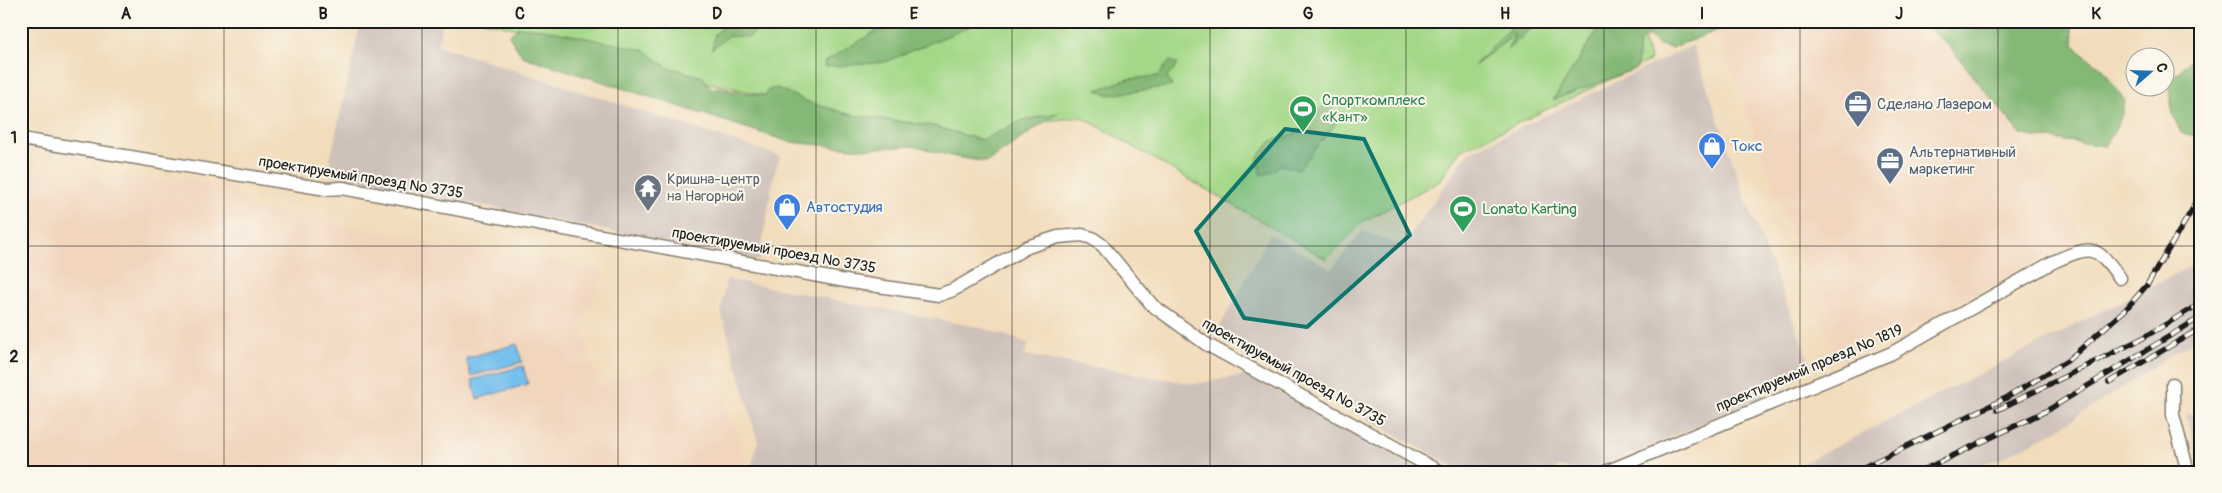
<svg xmlns="http://www.w3.org/2000/svg" width="2222" height="493" font-family="Pangolin,sans-serif">
	<rect width="100%" height="100%" fill="#fbf7ec"/>
	<filter id="ink" filterUnits="userSpaceOnUse"><feTurbulence type="fractalNoise" baseFrequency=".02" numOctaves="2"/><feDisplacementMap in="SourceGraphic" scale="10" xChannelSelector="R" yChannelSelector="G"/><feConvolveMatrix kernelMatrix="1 2 1 2 8 2 1 2 1" color-interpolation-filters="sRGB"/></filter>
	<filter id="wash" filterUnits="userSpaceOnUse"><feTurbulence type="fractalNoise" baseFrequency=".0096" numOctaves="4" result="noise"/><feDisplacementMap in="SourceGraphic" scale="20" xChannelSelector="R" yChannelSelector="G"/><feGaussianBlur stdDeviation="1.12" result="paint"/><feColorMatrix in="noise" values="0 0 0 0 0 0 0 0 0 0 0 0 0 0 0 0 0 1.4 0 .05"/><feComposite in="paint" operator="in"/></filter>
	<g filter="url(#wash)">
		<rect width="100%" height="100%" fill="#f1dcbb"/>
		<!-- built -->
		<path fill="#f1d5bd" d="M1736,21H1876L1953,46L2029,148L2081,236L1891,340L1838,362L1717,31Z
			M21,172L189,181L232,186L244,201L254,208L494,255L495,251L604,271L582,329L598,385L710,356L750,472H21Z"/>
		<!-- industrial -->
		<path fill="#cec1ba" d="M361,21H418L442,26L437,45L780,156L774,175L759,261L327,174Z
			M1693,45L1742,190L1811,366L1762,385L1763,399L1587,472L1558,467L1554,472H1464L1368,420V412L1216,334L1270,234L1331,269L1363,231L1402,246L1468,153Z
			M2201,261V336L2055,431L1998,460L1988,462L1966,472H1786Z
			M726,279L978,327L1029,343L1024,355L1194,384L1246,375L1428,472H750L758,442L721,311Z
			M2201,411V472L2186,415Z"/>
		<!-- green -->
		<path fill="#a4d888" stroke="#607a52" d="M483,21H1636L1651,60L1459,151L1440,181L1364,221L1326,259L1082,117L1028,123L981,140L933,126L852,115L647,69L506,26Z"/>
		<!-- forest -->
		<path fill="#83b874" stroke="#506a48" d="M730,21H765L750,37L728,36L712,49L715,34Z
			M893,21H983L885,62L825,67L824,62Z
			M1517,21H1539L1507,50L1515,34L1474,66Z
			M1603,21H1742L1671,48L1658,44L1649,36L1639,42L1637,68L1553,100Z
			M1902,21H2071L2074,44L2081,53L2102,68L2125,101C2122,118 2115,132 2105,146L2029,136L2021,134L1948,45L1928,28Z
			M518,27L543,29L644,50L667,67L703,77L710,87L765,96L768,90L777,88L811,103L852,115L933,126L981,140L1024,120L1058,113L987,162L956,157L913,146L864,149L790,142L522,56L509,36Z
			M2201,43V137L2181,133L2173,115L2168,82L2200,51Z
			M1170,61L1178,64L1167,77L1172,86L1109,95L1097,90L1128,79L1158,76Z
			M1330,100L1336,123L1298,170L1281,165L1269,173L1261,175L1257,159L1271,141L1294,134Z"/>
		<!-- water -->
		<path fill="#75c0ee" stroke="#486e85" d="M517,344L522,362L471,376L466,358Z
			M523,366L528,384L477,399L472,380Z"/>
	</g>
	<g filter="url(#ink)">
		<g fill="none" stroke-linecap="round" stroke-linejoin="round">
			<!-- minor casing -->
			<g stroke="#867c6c" stroke-width="15">
				<path id="minor" d="M21,139L326,189L342,188L851,282L939,295L953,290L1027,247L1058,237L1082,235L1092,238L1102,245L1152,305L1206,344L1440,472
					M2173,384V415L2188,472
					M1606,472L1892,353L2053,262C2091,246 2095,243 2120,278"/>
			</g>
			<!-- minor -->
			<use href="#minor" stroke="#fff" stroke-width="12"/>
			<!-- rail casing -->
			<g stroke="#1c1c1c" stroke-width="5.5">
				<path id="rail" d="M2109,382L2201,328
					M1997,410L2143,338L2201,303
					M1854,472L2008,397L2067,361L2126,309L2147,285L2192,210L2201,186
					M1919,472L2048,410L2201,317"/>
			</g>
			<!-- rail -->
			<use href="#rail" stroke="#fbf7ec" stroke-width="4" stroke-dasharray="11" stroke-linecap="butt"/>
		</g>
	</g>
	<!-- marked area -->
	<path fill="#0f766e" fill-opacity="0.2" stroke="#0f766e" stroke-width="4" stroke-linejoin="round" d="M1285,129L1364,139L1410,235L1307,327L1244,318L1196,231Z"/>
	<!-- grid -->
	<path fill="none" stroke="#1c1c1c" stroke-width="1" stroke-opacity="0.55" d="M224,21V472M422,21V472M618,21V472M816,21V472M1012,21V472M1210,21V472M1406,21V472M1604,21V472M1800,21V472M1998,21V472M21,246H2201"/>
	<!-- icons -->
	<defs>
		<g id="office-pin" transform="scale(1.4375)"><path d="M0 17L-7.5 6A9.5 9.5 0 1 1 7.5 6Z" fill="#5c6f8a" stroke="#fbf7ec"/><path d="M-6-3h4V-5.5h4V-3h4V5H-6ZM-1-4.5V-3h2v-1.5ZM-6 0V1H6V0Z" fill="#fff"/></g>
		<g id="stadium-pin" transform="scale(1.4375)"><path d="M0 17L-7.5 6A9.5 9.5 0 1 1 7.5 6Z" fill="#2e9e5b" stroke="#fbf7ec"/><path d="M0-5a6.5 5 0 1 0 0 10a6.5 5 0 1 0 0-10ZM-3.5-1.8h7v3.6h-7Z" fill="#fff"/></g>
		<g id="shop-pin" transform="scale(1.4375)"><path d="M0 17L-7.5 6A9.5 9.5 0 1 1 7.5 6Z" fill="#3f7fe0" stroke="#fbf7ec"/><path d="M-5-2.5h2.3a2.7 3.5 0 0 1 5.4 0H5L5.5 6h-11ZM-1.5-2.5h3a1.5 2.3 0 0 0-3 0Z" fill="#fff"/></g>
		<g id="temple-pin" transform="scale(1.4375)"><path d="M0 17L-7.5 6A9.5 9.5 0 1 1 7.5 6Z" fill="#6b7280" stroke="#fbf7ec"/><path d="M0-6L5-2H3V0L6.5 2.5H4V6H1.5V3h-3V6H-4V2.5H-6.5L-3 0V-2H-5Z" fill="#fff"/></g>
	</defs>
	<g fill-rule="evenodd">
		<use href="#office-pin" x="1858" y="104"/>
		<use href="#stadium-pin" x="1303" y="109"/>
		<use href="#shop-pin" x="1712" y="146"/>
		<use href="#office-pin" x="1890" y="161"/>
		<use href="#temple-pin" x="648" y="188"/>
		<use href="#shop-pin" x="787" y="207"/>
		<use href="#stadium-pin" x="1463" y="209"/>
	</g>
	<g text-anchor="middle" stroke-width="4" stroke-linejoin="round" paint-order="stroke">
		<!-- leisure labels -->
		<g font-size="15" fill="#27864d" stroke="#fbf7ec" text-anchor="start">
			<text x="1322" y="105">Спорткомплекс<tspan x="1322" dy="17">«Кант»</tspan></text>
			<text x="1482" y="214">Lonato Karting</text>
		</g>
		<!-- service labels -->
		<g font-size="15" fill="#4e5e75" stroke="#fbf7ec" text-anchor="start">
			<text x="1877" y="109">Сделано Лазером</text>
			<text x="1909" y="157">Альтернативный<tspan x="1909" dy="17">маркетинг</tspan></text>
		</g>
		<!-- shop labels -->
		<g font-size="15" fill="#366cbe" stroke="#fbf7ec" text-anchor="start">
			<text x="1731" y="151">Токс</text>
			<text x="806" y="212">Автостудия</text>
		</g>
		<!-- street labels -->
		<g font-size="15" fill="#1c1c1c" stroke="#fbf7ec">
			<text transform="translate(361 177) rotate(9)" y="5">проектируемый проезд № 3735</text>
			<text transform="translate(774 250) rotate(10)" y="5">проектируемый проезд № 3735</text>
			<text transform="translate(1809 368) rotate(-23)" y="5">проектируемый проезд № 1819</text>
			<text transform="translate(1294 372) rotate(29)" y="5">проектируемый проезд № 3735</text>
		</g>
		<!-- worship labels -->
		<g font-size="15" fill="#5b616d" stroke="#fbf7ec" text-anchor="start">
			<text x="667" y="184">Кришна-центр<tspan x="667" dy="17">на Нагорной</tspan></text>
		</g>
	</g>
	<!-- margin -->
	<rect width="2222" height="493" fill="none" stroke="#fbf7ec" stroke-width="55"/>
	<!-- north arrow -->
	<g transform="translate(2150 72) rotate(70)"><circle r="24" fill="#fbf7ec" stroke="#a29f99"/>
	<path d="M0-4L9 19L0 12L-9 19Z" fill="#1f6fb2"/>
	<text y="-8" font-size="14" font-weight="bold" text-anchor="middle" fill="#1c1c1c">С</text>
	</g>
	<rect x="28" y="28" width="2166" height="438" fill="none" stroke="#1c1c1c" stroke-width="2"/>
	<g font-size="16" text-anchor="middle" font-weight="bold" fill="#1c1c1c">
		<text x="126" y="19">A</text>
		<text x="323" y="19">B</text>
		<text x="520" y="19">C</text>
		<text x="717" y="19">D</text>
		<text x="914" y="19">E</text>
		<text x="1111" y="19">F</text>
		<text x="1308" y="19">G</text>
		<text x="1505" y="19">H</text>
		<text x="1702" y="19">I</text>
		<text x="1899" y="19">J</text>
		<text x="2096" y="19">K</text>
		<text x="14" y="143">1</text>
		<text x="14" y="362">2</text>
	</g>
</svg>
